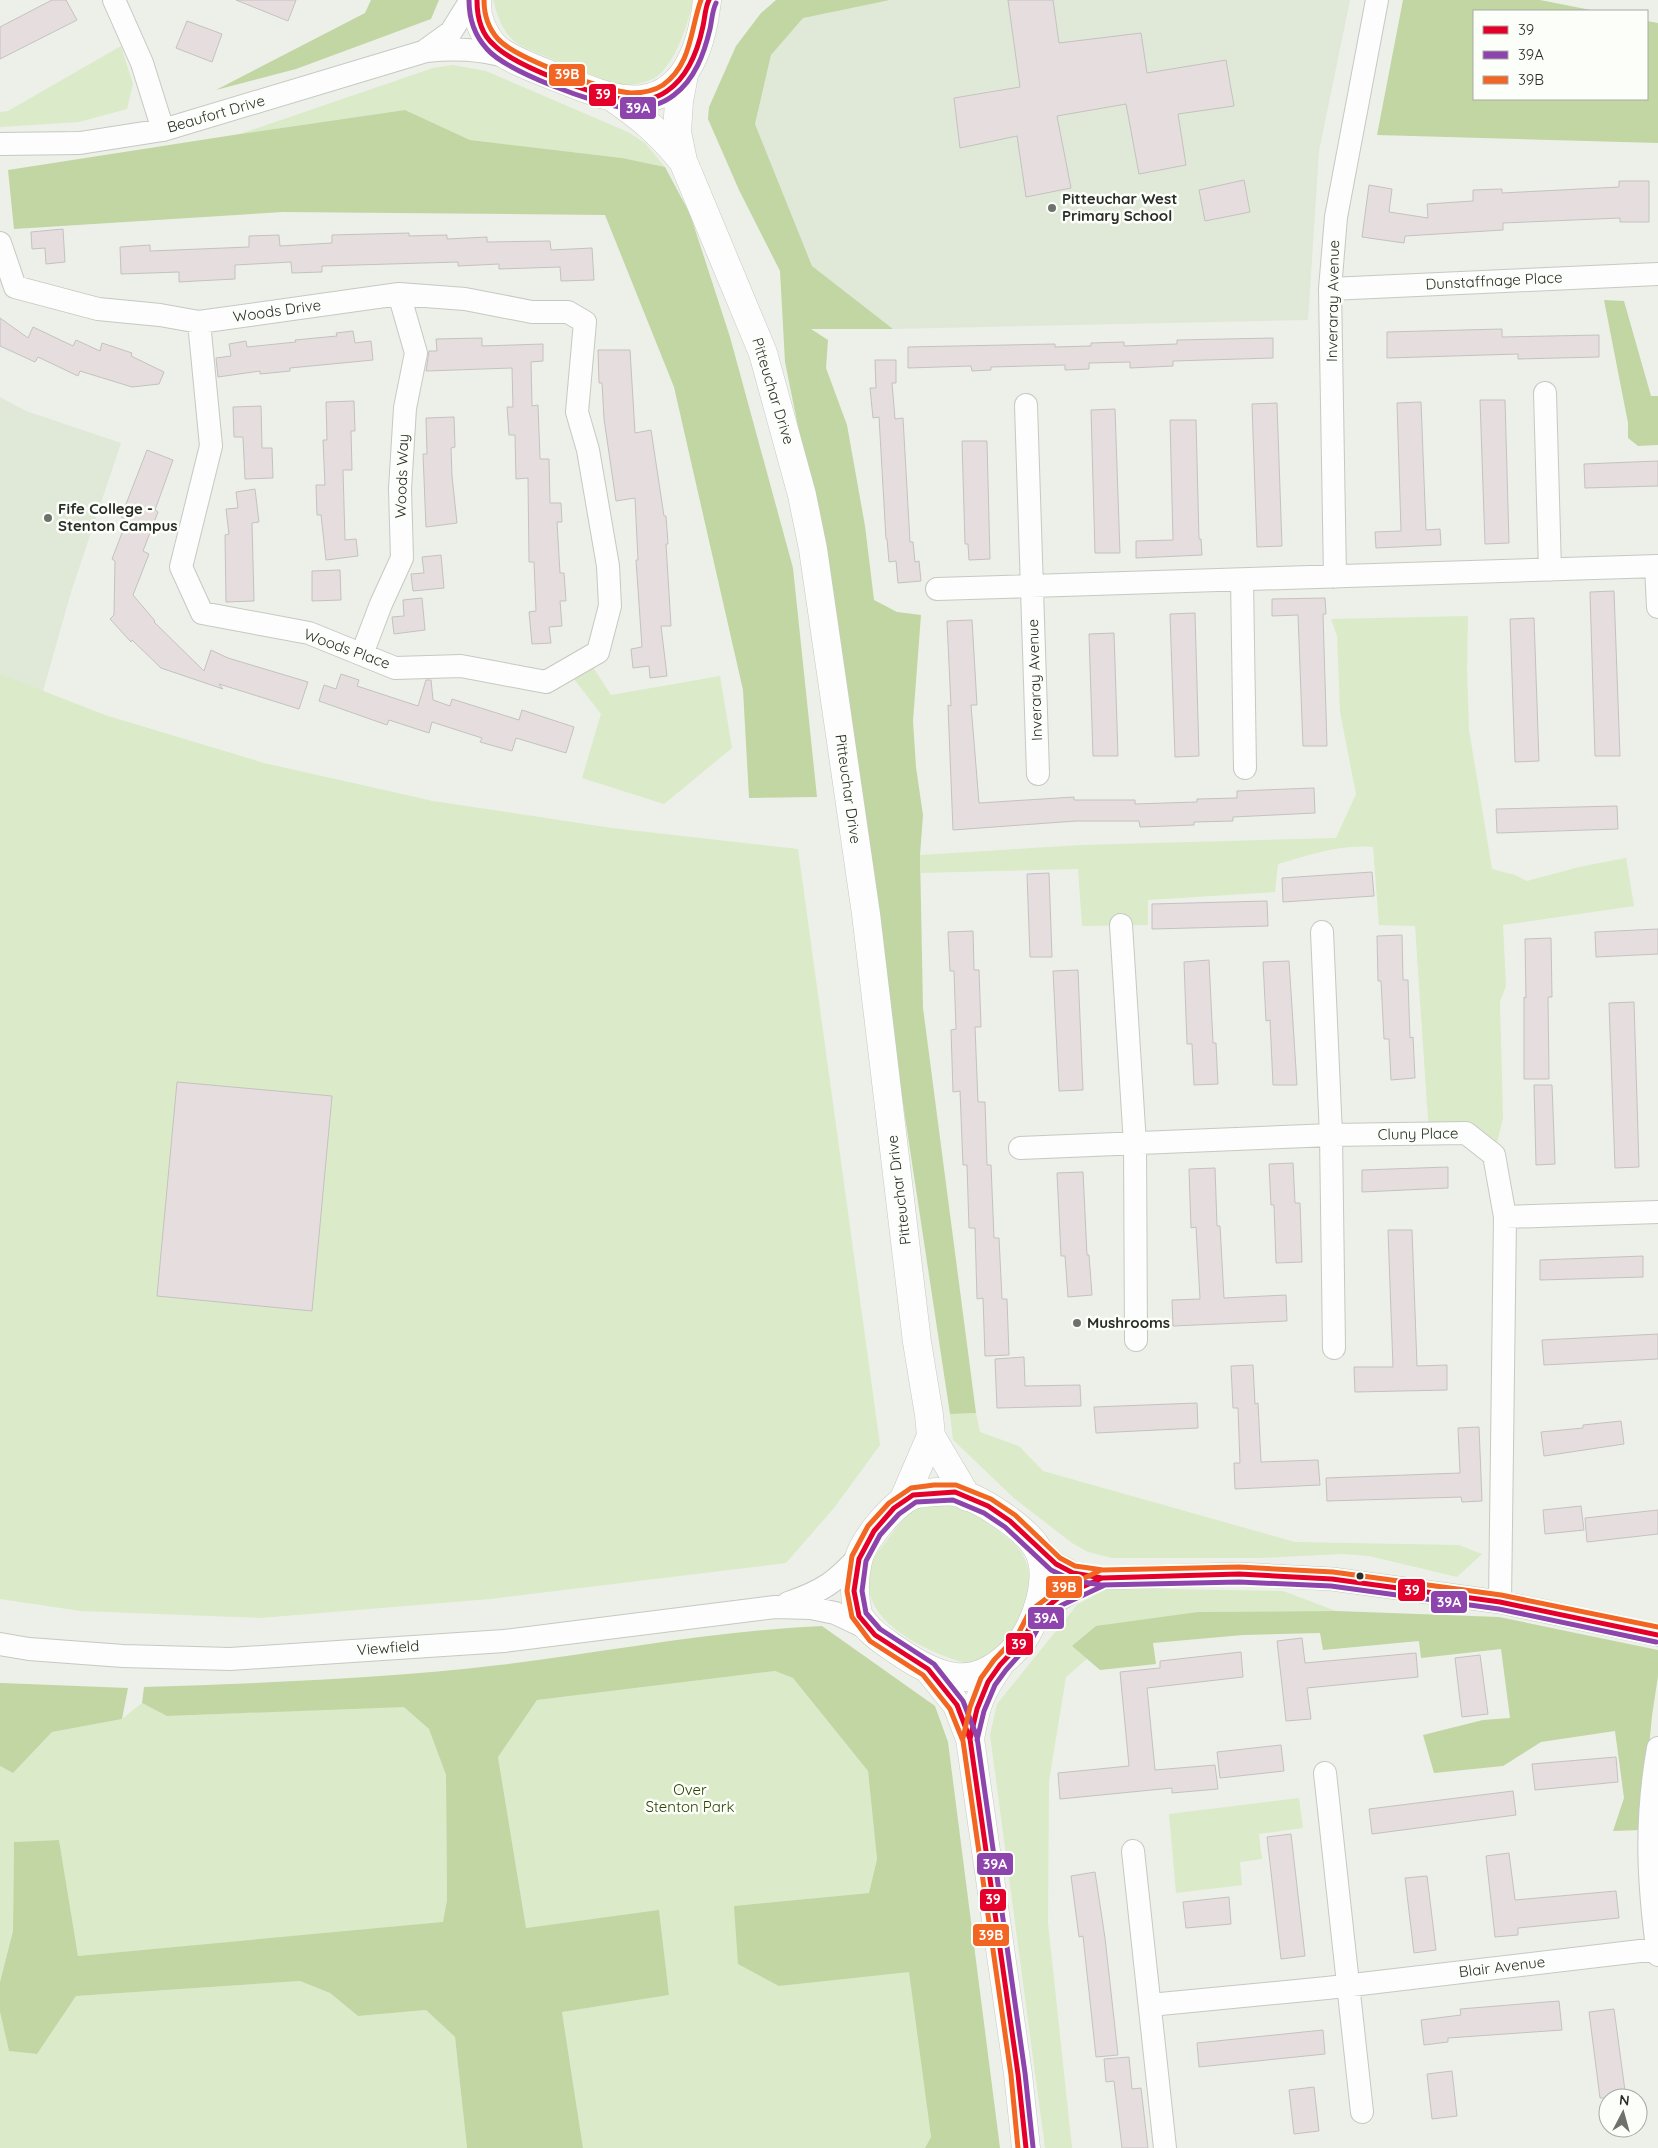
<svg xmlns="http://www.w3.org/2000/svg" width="1658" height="2148" font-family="Quicksand,sans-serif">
	<rect width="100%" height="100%" fill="#ecf0e8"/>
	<!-- built -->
	<path fill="#e0e8d8" d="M890,0H1350L1319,151L1308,320L893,329L812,266L755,124L771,55L803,17Z
		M0,397L26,411L121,443L71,592L43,691L0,675Z"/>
	<!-- green -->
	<path fill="#dbeac8" d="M493,0H693C688,24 678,55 661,73C650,85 621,87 606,84C593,82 573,69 561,63C520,44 506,49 493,0Z
		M121,46L133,84L127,109L79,122L0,127V112L8,111Z
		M453,65L486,71L628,132L645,143L665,167L622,158L470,140L405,110L240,134L433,68Z
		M1468,616L1467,669L1469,730L1492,869L1515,875L1527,881L1579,867L1626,858L1634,906L1503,925L1506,986L1500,1002L1503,1118L1494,1155L1466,1133L1429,1134L1415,926L1379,925L1373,847C1340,844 1309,855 1278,864L1275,892L1148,900V925L1082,926L1078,869L921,873L920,855L1081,845L1336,838L1356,794L1340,712L1337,636L1331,619Z
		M587,658L611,695L720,676L732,748L664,804L582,778L601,714L567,670Z
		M0,674L105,715L264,763L433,801L612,828L798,849L880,1445L834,1508L786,1563L490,1599L260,1618L81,1611L0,1599Z
		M976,1413L980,1432L1019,1446L1043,1471L1295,1542L1459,1545L1482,1554L1457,1577L1369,1556L1343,1554L1259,1558H1112L1088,1552L1072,1543L1015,1499L953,1440L950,1414Z
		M948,1501C968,1508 977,1515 994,1528C1004,1535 1016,1544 1022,1554C1040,1583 1023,1623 1001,1645C993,1653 983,1659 974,1666C934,1654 857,1625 870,1570C872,1559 880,1549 887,1540C896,1528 907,1512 922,1506C929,1503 940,1503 948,1501Z
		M1107,1588L1283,1591L1336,1611L1198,1612L1072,1646L1087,1659L1066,1677L1049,1781L1048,1923L1072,2148H1045L990,1735L997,1704L1077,1605Z
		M775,1671L793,1678L868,1771L877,1859L869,1893L734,1906L779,1986L909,1971L931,2137L925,2148H583L562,2012L669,1995L659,1911L526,1928L498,1757L537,1700Z
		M142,1703L167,1716L404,1706L429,1729L446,1775L447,1900L443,1923L78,1956L59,1840L14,1842L13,1931L0,1982V1766L13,1773L52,1732L122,1719Z
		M1299,1798L1303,1828L1259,1834L1262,1859L1240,1862L1242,1885L1176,1893L1169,1814Z
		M300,1981L330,1993L358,2016L426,2010L455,2037L467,2148H0V2012L9,2051L37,2054L76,1996Z"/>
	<!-- forest -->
	<path fill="#c1d6a2" d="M371,0H439L431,19L296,69L216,90L365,13Z
		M776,0H890L803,18L771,55L755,124L812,266L893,329H811L828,340L826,368L847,425L865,526L874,600L897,612L921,615L913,721L916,767L923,815L920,855L923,1008L976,1413L950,1414L901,1090L868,838L805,461L785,362L780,271L739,190L708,119L709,107L736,46L761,13Z
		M1403,0H1540L1596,11H1474V99H1647V21L1658,23V143L1377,135Z
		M405,110L470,140L622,158L665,167L690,214L730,337L793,568L817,797L749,798L743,690L674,387L605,215L283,212L14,229L8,170L240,134Z
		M1604,300L1624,301L1651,396H1658V445L1638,446L1628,438V423Z
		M1336,1611L1499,1617L1658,1650V1676L1652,1716L1641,1830L1613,1831L1624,1798L1615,1731L1541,1742L1503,1766L1434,1773L1423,1735L1483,1720L1510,1718L1501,1649L1421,1658L1419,1641L1323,1650L1320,1633L1243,1635L1153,1643L1156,1664L1100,1670L1072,1646L1096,1626L1198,1612Z
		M822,1626L935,1706L948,1742L1000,2148H925L931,2137L909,1972L779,1986L738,1964L734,1906L869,1893L877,1859L868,1771L793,1678L775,1671L537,1700L498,1757L526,1928L659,1910L669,1995L562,2012L583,2148H467L455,2037L426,2010L358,2016L330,1993L300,1981L76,1996L37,2054L9,2051L0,2012V1982L13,1931L14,1842L59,1840L78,1956L443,1922L447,1900L446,1775L429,1729L404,1707L167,1716L142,1703L144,1687C262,1683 381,1679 499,1665C606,1652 713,1631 822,1626Z
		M0,1683H2L128,1688L122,1719L52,1732L13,1773L0,1766Z"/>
	<!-- building -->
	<path fill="#e6ddde" stroke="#c4c2c0" d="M52,0H66L77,20L0,59V27Z
		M236,0H296L288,21Z
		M1008,0H1053L1059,43L1141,33L1147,73L1226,60L1234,106L1178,114L1186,165L1139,174L1126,104L1057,116L1071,188L1026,197L1017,136L960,148L954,98L1020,87Z
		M187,21L222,34L212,62L176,48Z
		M1244,180L1250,212L1205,221L1199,190Z
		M1619,181H1649V222H1620V218L1503,223V230L1405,236L1404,243L1362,237L1369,185L1392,189L1389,212L1428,218L1427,204L1473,201V190L1502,189V193L1619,187Z
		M63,229L65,262L46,264L45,248L32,249L31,232Z
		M409,233V236L447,235V239L487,237V242L550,241L551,250L592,248L594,280L561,281L560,267L499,269V264L458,266V262L322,266V272L292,273L291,262L235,265V279L196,281L179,282V272L121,274L120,247L150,245V251L249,247V236L279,235L280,246L332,243V235Z
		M0,318L28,338L33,327L73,346L76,340L100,351L102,343L132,353L131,356L164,372L159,384L132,387L80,371L78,376L38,357L35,362L0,346Z
		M1502,329V337L1599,335V357L1518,359V354L1387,358V332Z
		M353,331L355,343L371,341L373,360L290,368V371L260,374V371L218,377L216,358L231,356L229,344L246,341L247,347L296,342L295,340L337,336L336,333Z
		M482,338V346L543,344V361L531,362L532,406L538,405L540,459H549L550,503H561L562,522H557L560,573H564L566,601H560L562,626L549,627L551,643L532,644L529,612L536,611L534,562H529L528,478L516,479L515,435H509L507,407H513L512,368L426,371L429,351H437L436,339Z
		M1273,338V358L1173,361V366L1130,368V362L1089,363V369L1065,370V365L991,367V370L972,371L971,366L908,368V347L1055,344V347L1091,346V343L1124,342V346L1177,344V340Z
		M598,350H630L635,433L651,430L664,516H666L668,544H666L671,626H661L667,676L650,678L649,666L633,668L631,649L642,647L636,560H638L635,498L616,501L604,419L602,383H599Z
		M875,360H896V383H892L895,419L903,418L910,542H913L915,562L919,561L921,581L898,583L896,561L889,562L887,539H886L879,417L873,418L870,388H876Z
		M1480,400H1505L1509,543L1485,544Z
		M354,401L355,431H351L352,470H343L345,540L356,539L358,556L326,560L321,515H317L316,485H325L323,440H327L326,402Z
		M1421,402L1426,530L1440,529L1441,545L1376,548L1375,532L1401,531L1397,403Z
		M1277,403L1282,546L1257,547L1252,404Z
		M261,406L262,448H272L273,478L245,479L243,437H234L233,407Z
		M1115,409L1120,553H1095L1091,410Z
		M454,417L455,447L451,448L452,476L457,523L426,527L423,454H427L426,418Z
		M1170,420H1196L1199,539H1201L1202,555L1136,558V541L1173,540Z
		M962,441H987L990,559L969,560L968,544H965Z
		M147,450L173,460L155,510L158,512L143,551L149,554L133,595L155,621L154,622L204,671L211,650L228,658L308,682L299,709L219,684L223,689L161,668L132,640L131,642L110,619L114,615L115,561L112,559L127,520L121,517Z
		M1658,461V486L1585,488L1584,464Z
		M255,489L259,522L252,523L254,601L226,602L225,535L229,534L226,509L238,508L236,492Z
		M441,555L444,588L413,591L411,574L424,573L422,557Z
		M340,570L341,600L312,601V571Z
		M1614,591L1620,756H1595L1590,592Z
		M422,598L425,630L394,634L392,617L404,616L403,600Z
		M1325,598L1326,614H1323L1327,746H1303L1298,615L1272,616V599Z
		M1195,613L1199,756L1175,757L1170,614Z
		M1534,618L1539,761L1515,762L1510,619Z
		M972,620L977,705H971L979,803L1074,797V800H1135V804L1197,802V799L1237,798V791L1314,788L1315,813L1233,817V821L1194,822V825L1140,827L1139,821H1076L953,830L948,705L951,706L947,621Z
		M1114,633L1118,756H1093L1089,634Z
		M341,674L359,680L357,686L418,706L426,680H431L433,700L450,706L452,699L519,720L522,710L574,727L566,753L516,738L512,751L480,742L482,738L432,722L429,733L389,720L387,725L319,701L324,685L336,689Z
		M1617,806L1618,829L1497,833L1496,809Z
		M1372,872L1374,896L1283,902L1282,878Z
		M1049,873L1052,957H1030L1027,874Z
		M1267,901L1268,926L1152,929V904Z
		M1658,929V954L1596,957L1595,932Z
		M973,931L974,970H979L981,1027H975L978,1102H985L987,1165H991L994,1238H999L1002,1299H1007L1009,1355L985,1356L983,1298L977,1299L975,1228H969L967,1165H963L960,1091L953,1092L951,1030L956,1029L954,971H950L948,932Z
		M1402,935L1403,980H1408L1410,1038L1413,1037L1415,1078L1391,1080L1389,1039H1384L1381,981H1378L1377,936Z
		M1551,938L1552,997H1548L1549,1079H1524V997L1526,998L1525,939Z
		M1209,960L1213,1043H1216L1218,1084L1194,1085L1192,1044H1187L1184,962Z
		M1289,961L1297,1085H1273L1270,1020L1266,1021L1263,962Z
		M1078,970L1083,1090L1059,1091L1053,971Z
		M1634,1002L1639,1167L1615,1168L1609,1003Z
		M177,1082L332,1096L312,1311L157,1296Z
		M1534,1085H1552L1555,1164L1536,1165Z
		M1293,1163L1295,1203H1300L1302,1262L1276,1263L1274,1205H1271L1269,1164Z
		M1448,1167V1188L1362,1192V1170Z
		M1215,1168L1217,1226H1220L1224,1298L1286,1295L1287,1321L1173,1326L1172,1300L1200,1299L1196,1227L1191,1228L1189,1169Z
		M1083,1172L1087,1255H1089L1092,1295L1068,1297L1065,1256H1061L1057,1173Z
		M1388,1230H1412L1417,1366L1447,1365V1390L1355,1392L1354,1367H1393Z
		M1643,1256V1277L1540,1280V1260Z
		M1658,1334V1359L1544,1365L1542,1340Z
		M1024,1357L1025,1386L1080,1385L1081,1406L997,1408L995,1359Z
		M1253,1365L1255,1404L1258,1403L1261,1462L1318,1460L1320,1485L1235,1489L1234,1463H1240L1238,1408H1233L1231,1366Z
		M1197,1403L1198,1428L1096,1433L1094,1407Z
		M1621,1421L1624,1444L1544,1456L1541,1432L1583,1428V1425Z
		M1479,1427L1482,1501L1462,1502L1461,1497L1327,1501L1326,1478L1460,1473L1458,1428Z
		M1581,1506L1584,1530L1545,1534L1543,1510Z
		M1658,1510V1534L1587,1542L1585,1518Z
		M1302,1638L1305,1663L1416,1653L1418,1677L1307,1688L1311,1719L1286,1721L1277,1641Z
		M1241,1652L1243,1677L1147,1688L1155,1770L1215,1765L1218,1789L1172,1793V1788L1060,1799L1058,1773L1129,1766L1120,1672L1160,1668V1661Z
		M1480,1655L1488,1714L1462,1717L1455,1658Z
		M1281,1745L1284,1771L1220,1778L1217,1752Z
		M1616,1757L1618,1782L1535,1790L1532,1764Z
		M1513,1791L1516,1815L1372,1834L1369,1809Z
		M1291,1834L1305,1956L1281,1959L1267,1837Z
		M1509,1853L1515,1900L1616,1891L1619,1918L1518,1928V1935L1495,1937L1486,1856Z
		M1095,1872L1105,1938L1118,2055L1096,2057L1083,1936L1079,1937L1071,1876Z
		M1427,1876L1436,1950L1414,1953L1405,1878Z
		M1229,1897L1231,1924L1186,1928L1183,1902Z
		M1559,2001L1562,2030L1448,2038V2042L1424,2045L1421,2020L1461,2015L1460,2009Z
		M1614,2009L1626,2098H1600L1589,2012Z
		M1323,2030L1325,2054L1199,2067L1197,2043Z
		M1129,2057L1132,2089L1141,2088L1148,2148H1122L1114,2081L1106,2082L1104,2059Z
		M1452,2071L1457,2116L1432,2119L1427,2074Z
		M1314,2087L1319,2131L1294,2134L1289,2090Z"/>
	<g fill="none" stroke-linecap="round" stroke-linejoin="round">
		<!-- minor casing -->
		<g stroke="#c6c9c3" stroke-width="24">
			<path id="minor" d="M114,0L142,63L163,130
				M426,50L451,32L471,0
				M0,144L80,143L163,130L426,51C456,48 478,49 508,57
				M0,243L15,287L98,309L160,315L199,322L399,294L465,299L532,312H568L585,322L577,412L588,450L608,566L610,606L598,652L546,682L461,666L395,668L309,633L202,613L181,567L211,446L199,322
				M1330,289L1658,274
				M1545,393L1550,570
				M1026,405L1038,774
				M1656,566L1658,607
				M1335,577L1330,289L1336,217L1377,0
				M1242,580L1245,768
				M937,589L1658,566
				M362,654L381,604L402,558L400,489L405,408L416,353L399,294
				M1121,925L1135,1144L1136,1340
				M1322,932L1331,1135L1334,1348
				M1020,1148L1331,1135L1466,1133L1494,1155L1505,1217L1500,1602
				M1505,1217L1658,1212
				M1037,1548L1056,1564L1073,1573L1102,1578L1239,1574L1332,1579L1500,1602L1658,1635
				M788,1603C823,1591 836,1582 861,1554
				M1035,1617C1056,1599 1077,1589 1102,1578
				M0,1644L29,1649L123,1656L230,1659L504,1641L775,1607L811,1608L835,1613L871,1630
				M1658,1748C1645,1821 1648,1882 1658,1955
				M1325,1773L1362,2112
				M1133,1851L1165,2148
				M1150,2005L1327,1988L1657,1949"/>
		</g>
		<!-- tertiary casing -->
		<g stroke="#c6c9c3" stroke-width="29">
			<path id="tertiary" d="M477,0C476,17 482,32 493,45C505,59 544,72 561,79C582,87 604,97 626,99C684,105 702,47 707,0
				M684,75L679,101L677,132L683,161L763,353L802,495L813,549L866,914L917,1342L929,1415L931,1436L903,1501
				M612,97C641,117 659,132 682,160
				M931,1436L967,1497
				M935,1492C941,1492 948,1491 954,1492C978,1496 1025,1528 1037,1548C1053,1574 1036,1627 1017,1647C976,1693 941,1681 895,1649C882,1640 868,1631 859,1616C857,1612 857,1606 856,1602C854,1588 855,1574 858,1561C863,1540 893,1504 913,1495C919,1493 928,1493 935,1492Z
				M928,1669L957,1705L970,1739L1018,2074L1026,2148
				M970,1739C976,1704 980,1693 1000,1664"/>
		</g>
		<!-- minor -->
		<use href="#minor" stroke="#fcfdfc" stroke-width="22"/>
		<!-- tertiary -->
		<use href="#tertiary" stroke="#fcfdfc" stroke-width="28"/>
		<!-- bus-1 casing -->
		<g stroke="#fcfff9" stroke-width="9">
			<path id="bus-1" d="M477,0C477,16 481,34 494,45C516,67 596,96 627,100C640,102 656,99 667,91C689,76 698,50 703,26C705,17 705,8 709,0
				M970,1739L977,1709L988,1682L1000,1665L1023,1640L1036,1616L1058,1598L1102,1578
				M1026,2148L1018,2074L970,1739L957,1705L928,1669L875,1635L859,1616L854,1591L859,1559L874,1531L894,1508L913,1495L955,1492L988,1506L1010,1521L1056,1564L1073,1573L1102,1578L1239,1574L1332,1579L1500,1602L1658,1635"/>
		</g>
		<!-- bus-2 casing -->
		<g stroke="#fcfff9" stroke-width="9">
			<path id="bus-2" d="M469,0C469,18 475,36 487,49C507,72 597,105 627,108C644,109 661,105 674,95C695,79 704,54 710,29C712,20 712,11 716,3
				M977,1740L984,1711L995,1685L1006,1670L1029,1644L1042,1621L1062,1605L1105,1585
				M1033,2147L1025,2073L977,1737L963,1701L934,1664L880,1629L866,1613L862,1591L866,1561L880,1535L899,1514L916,1502L953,1500L984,1513L1005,1527L1051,1570L1072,1580L1101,1585L1239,1582L1331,1586L1499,1609L1656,1642"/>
		</g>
		<!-- bus-3 casing -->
		<g stroke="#fcfff9" stroke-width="9">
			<path id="bus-3" d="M484,0C484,14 488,28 498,39C515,58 604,91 631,93C642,93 654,91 663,85C692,64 690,30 701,0
				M963,1738L970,1707L981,1678L994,1660L1017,1636L1030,1611L1055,1592L1099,1571
				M1018,2148L1011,2075L963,1741L950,1709L923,1675L870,1641L852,1617L847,1591L852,1556L868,1526L889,1503L911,1488L934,1485H956L991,1499L1015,1515L1060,1558L1075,1566L1103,1570L1239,1567L1333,1572L1501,1595L1658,1627"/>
		</g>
		<!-- bus-1 -->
		<use href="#bus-1" stroke="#e4002b" stroke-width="5"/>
		<!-- bus-2 -->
		<use href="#bus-2" stroke="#8e44ad" stroke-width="5"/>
		<!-- bus-3 -->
		<use href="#bus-3" stroke="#f26522" stroke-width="5"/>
	</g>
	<!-- markers -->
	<g fill="#6f716b" stroke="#fcfff9" stroke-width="2">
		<circle cx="1052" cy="208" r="5"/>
		<circle cx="48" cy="518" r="5"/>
		<circle cx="1077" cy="1323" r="5"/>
	</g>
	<circle fill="#2b2d28" stroke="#fcfff9" stroke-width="2" cx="1360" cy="1576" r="4.5"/>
	<g text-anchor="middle" stroke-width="5" stroke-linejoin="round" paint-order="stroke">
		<!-- street labels -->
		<g font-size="15" fill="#2b2d28" stroke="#fcfff9">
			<text transform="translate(216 114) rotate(-16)" y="5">Beaufort Drive</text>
			<text transform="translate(1494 281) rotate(-3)" y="5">Dunstaffnage Place</text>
			<text transform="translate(1333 301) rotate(-89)" y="5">Inveraray Avenue</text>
			<text transform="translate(277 311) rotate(-8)" y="5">Woods Drive</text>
			<text transform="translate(773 391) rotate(73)" y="5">Pitteuchar Drive</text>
			<text transform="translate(402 476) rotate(-88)" y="5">Woods Way</text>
			<text transform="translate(347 649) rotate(20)" y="5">Woods Place</text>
			<text transform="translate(1035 680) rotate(-92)" y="5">Inveraray Avenue</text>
			<text transform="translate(848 789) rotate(82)" y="5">Pitteuchar Drive</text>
			<text transform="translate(1418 1134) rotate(-1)" y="5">Cluny Place</text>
			<text transform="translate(899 1190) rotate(-97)" y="5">Pitteuchar Drive</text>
			<text transform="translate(388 1648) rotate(-4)" y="5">Viewfield</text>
			<text transform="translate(1502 1967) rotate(-7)" y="5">Blair Avenue</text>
		</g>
		<!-- poi labels -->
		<g font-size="15" font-weight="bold" fill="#2b2d28" stroke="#fcfff9" text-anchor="start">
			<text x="1062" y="204">Pitteuchar West<tspan x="1062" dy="17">Primary School</tspan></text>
			<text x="58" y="514">Fife College -<tspan x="58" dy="17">Stenton Campus</tspan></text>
			<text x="1087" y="1328">Mushrooms</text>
		</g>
		<!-- park labels -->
		<g font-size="15" fill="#2c4100" stroke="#fcfff9">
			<text x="690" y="1795">Over<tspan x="690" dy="17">Stenton Park</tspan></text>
		</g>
	</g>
	<g stroke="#fcfff9" stroke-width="2">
		<rect x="548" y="63" width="38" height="24" rx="5" fill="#f26522"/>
		<rect x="588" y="83" width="29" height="24" rx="5" fill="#e4002b"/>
		<rect x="619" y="96" width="38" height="24" rx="5" fill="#8e44ad"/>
		<rect x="1045" y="1575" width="38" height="24" rx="5" fill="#f26522"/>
		<rect x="1397" y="1578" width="29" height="24" rx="5" fill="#e4002b"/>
		<rect x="1430" y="1590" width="38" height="24" rx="5" fill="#8e44ad"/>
		<rect x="1027" y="1606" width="38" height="24" rx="5" fill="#8e44ad"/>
		<rect x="1005" y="1632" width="29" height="24" rx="5" fill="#e4002b"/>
		<rect x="976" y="1852" width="38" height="24" rx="5" fill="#8e44ad"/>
		<rect x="979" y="1888" width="28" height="24" rx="5" fill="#e4002b"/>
		<rect x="972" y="1923" width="38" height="24" rx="5" fill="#f26522"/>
	</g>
	<g font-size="14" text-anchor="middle" font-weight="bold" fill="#fff">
		<text x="567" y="79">39B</text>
		<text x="603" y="99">39</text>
		<text x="638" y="113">39A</text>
		<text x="1064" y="1592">39B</text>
		<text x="1412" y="1595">39</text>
		<text x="1449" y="1607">39A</text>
		<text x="1046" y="1623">39A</text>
		<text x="1019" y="1649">39</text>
		<text x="995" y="1869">39A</text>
		<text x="993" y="1904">39</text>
		<text x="991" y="1940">39B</text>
	</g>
	<!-- legend -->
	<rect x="1473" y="10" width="175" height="90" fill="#fcfff9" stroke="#a8aba5"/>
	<rect x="1483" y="26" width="25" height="8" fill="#e4002b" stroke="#a8aba5"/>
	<text x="1518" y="35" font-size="15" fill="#2b2d28">39</text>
	<rect x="1483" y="51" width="25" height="8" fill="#8e44ad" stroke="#a8aba5"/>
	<text x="1518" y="60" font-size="15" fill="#2b2d28">39A</text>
	<rect x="1483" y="76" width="25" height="8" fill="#f26522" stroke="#a8aba5"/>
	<text x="1518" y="85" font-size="15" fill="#2b2d28">39B</text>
	<!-- north arrow -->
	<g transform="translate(1623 2113) rotate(6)"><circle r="24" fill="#fcfff9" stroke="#a8aba5"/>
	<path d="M0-4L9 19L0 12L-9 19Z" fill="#6f716b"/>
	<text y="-8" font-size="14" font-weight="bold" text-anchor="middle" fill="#2b2d28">N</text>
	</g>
</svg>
